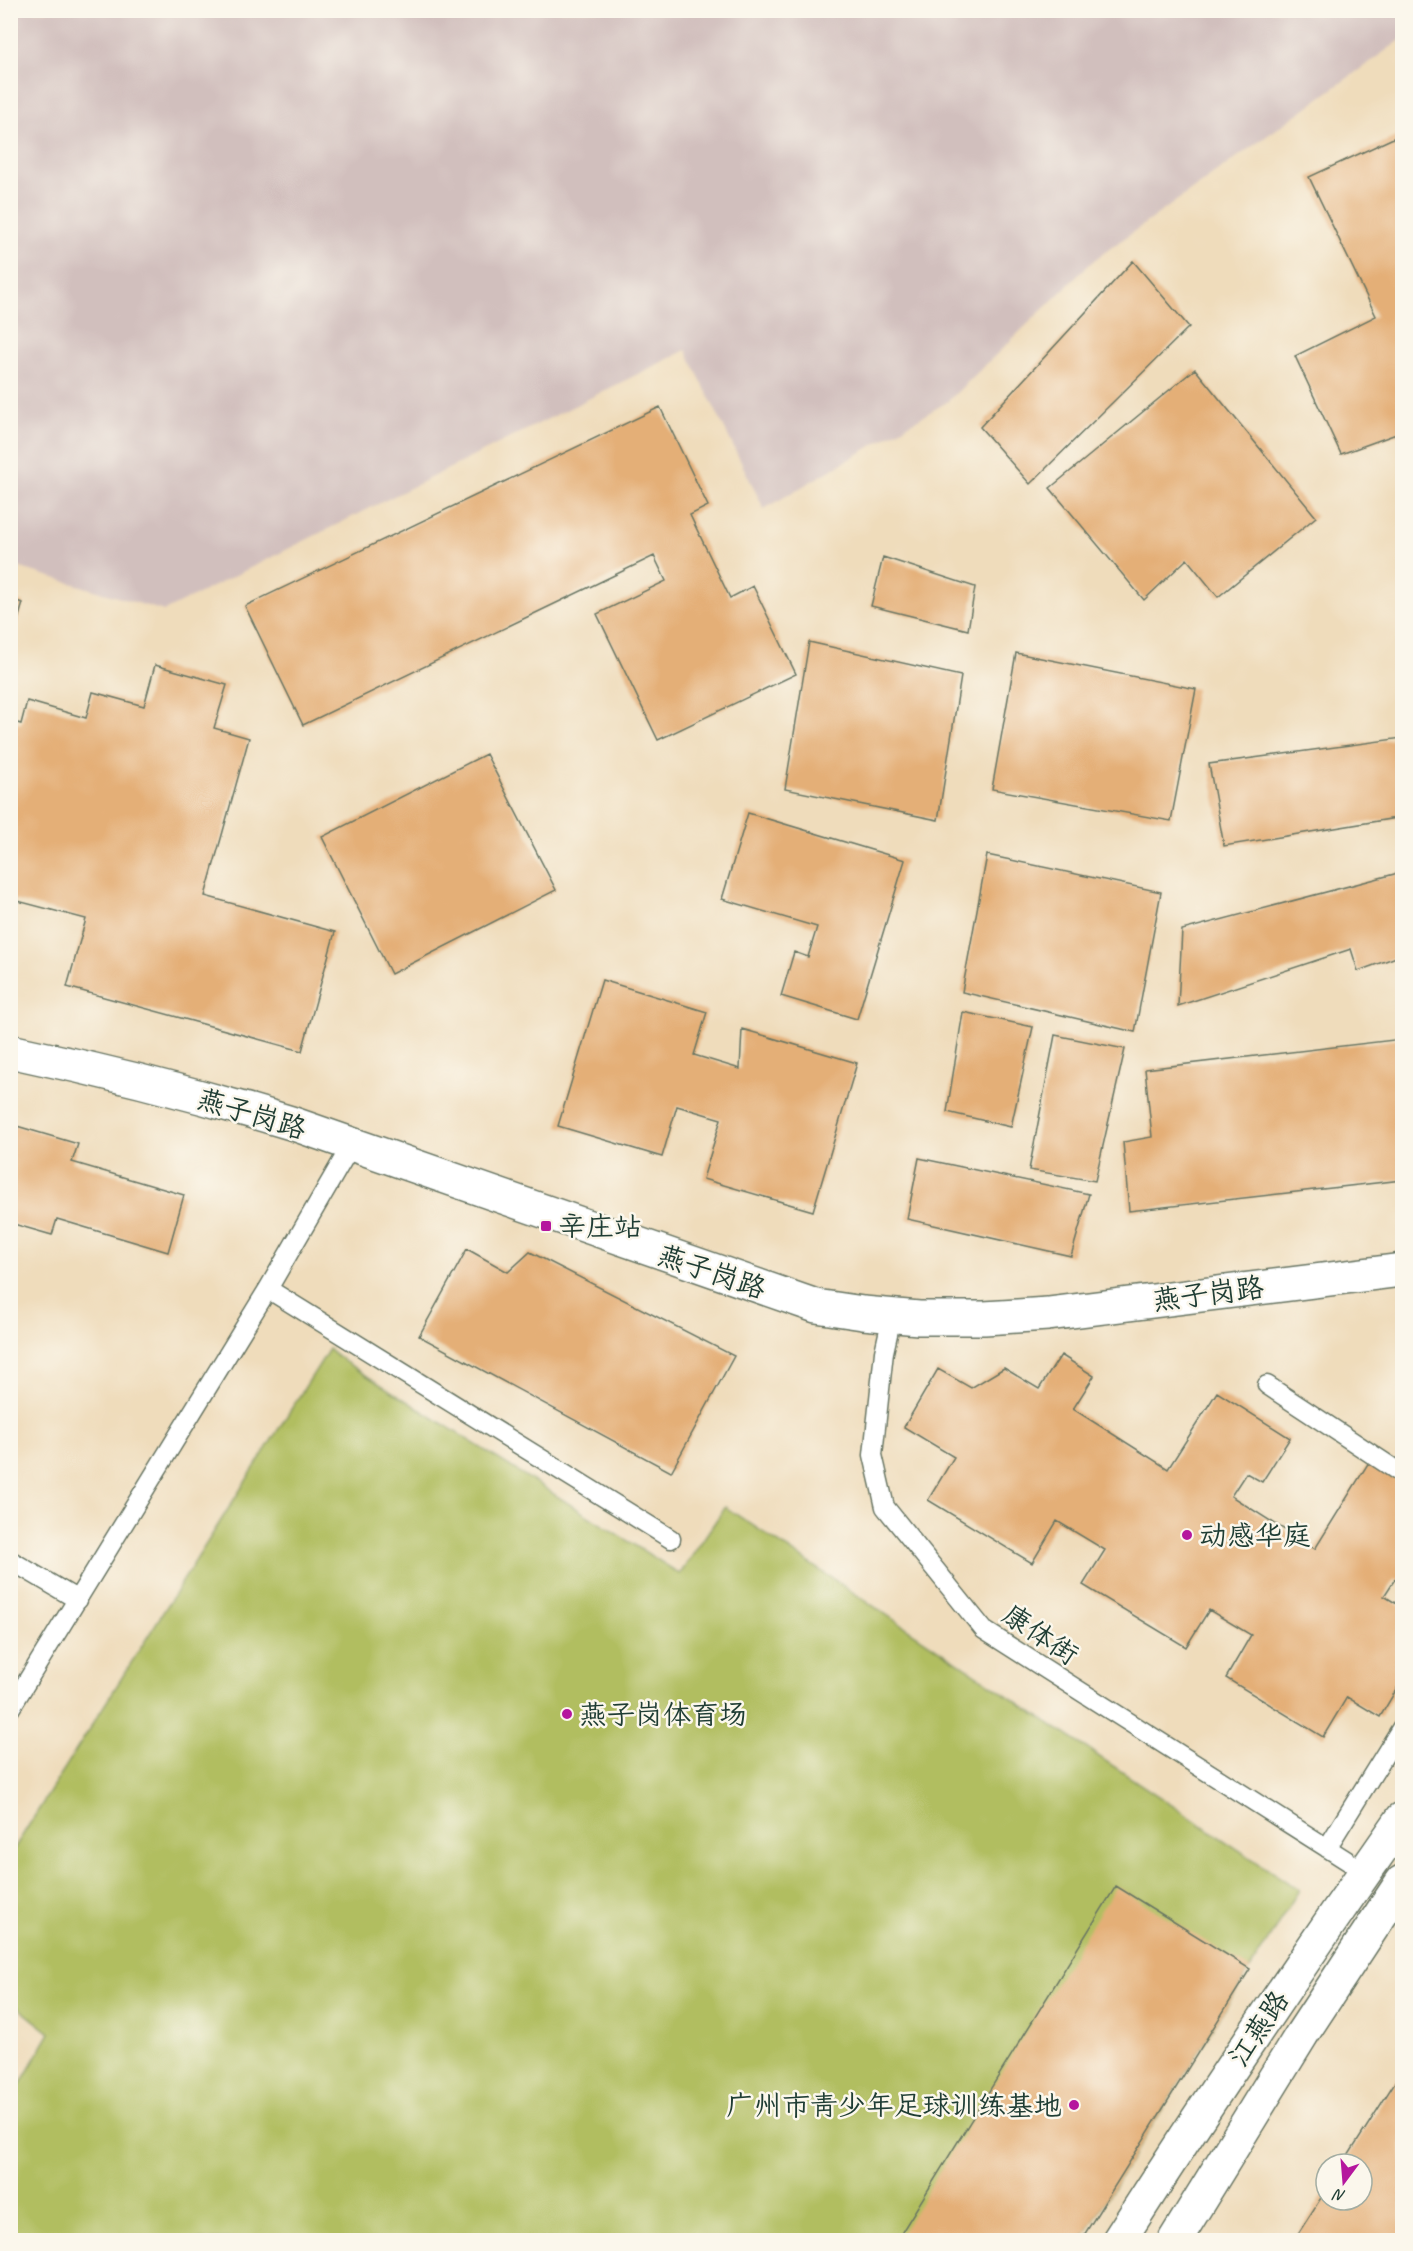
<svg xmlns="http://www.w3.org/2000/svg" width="1413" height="2251" font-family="Caveat,'LXGW WenKai TC',sans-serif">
	<rect width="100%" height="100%" fill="#fbf7ec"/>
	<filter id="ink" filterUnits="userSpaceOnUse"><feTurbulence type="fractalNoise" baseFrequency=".0167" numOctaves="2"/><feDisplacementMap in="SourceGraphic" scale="12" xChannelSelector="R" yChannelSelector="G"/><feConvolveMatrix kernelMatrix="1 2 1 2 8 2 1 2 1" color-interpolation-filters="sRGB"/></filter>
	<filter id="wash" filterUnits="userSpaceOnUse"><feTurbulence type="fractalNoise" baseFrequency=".008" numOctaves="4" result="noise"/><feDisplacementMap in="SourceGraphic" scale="24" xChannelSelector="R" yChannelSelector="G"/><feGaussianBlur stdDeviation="1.35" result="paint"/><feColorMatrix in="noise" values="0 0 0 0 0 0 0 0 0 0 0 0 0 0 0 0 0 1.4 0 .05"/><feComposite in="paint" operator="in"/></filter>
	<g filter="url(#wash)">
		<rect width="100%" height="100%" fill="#efdcbb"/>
		<!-- industrial -->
		<path fill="#d1bfbd" d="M1402,10V39L1094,260L947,402L764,509L686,350L164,611L11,565V11Z"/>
		<!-- green -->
		<path fill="#b1be61" stroke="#687e4a" stroke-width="1.5" d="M329,1349L345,1362L680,1574L725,1507L1299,1890L1081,2240H11V2100L50,2033L11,2002L10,1855Z"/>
		<g id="blocks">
			<!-- building -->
			<path fill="#e4af77" d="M1402,134V432L1341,454L1295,356L1376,316L1309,177Z
				M1133,261L1189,327L1030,484L980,427Z
				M1195,369L1316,517L1218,597L1187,559L1144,600L1050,488Z
				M660,407L708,506L690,515L730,598L753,586L796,674L658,740L597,614L666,581L654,556L303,725L245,606Z
				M883,557L975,587L968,630L871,606Z
				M10,599L23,603L11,643H10Z
				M809,642L961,676L938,820L785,789Z
				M1016,653L1196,689L1171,821L992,789Z
				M155,665L227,685L214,728L249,738L205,896L335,932L302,1051L67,987L86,919L10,899V721L21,724L27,701L86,718L93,692L144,706Z
				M1402,738V817L1224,846L1209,764Z
				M486,754L556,890L391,974L322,837Z
				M748,813L905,860L857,1019L781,996L794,952L808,957L817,927L722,899Z
				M987,855L1161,892L1135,1032L962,992Z
				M1402,872V955L1358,971L1351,949L1178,1006L1182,930Z
				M602,980L707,1012L694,1055L740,1069L742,1029L857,1063L813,1211L703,1179L721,1119L677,1106L662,1157L558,1126Z
				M963,1012L1033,1027L1011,1127L947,1112Z
				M1055,1035L1125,1049L1095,1181L1029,1170Z
				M1402,1039V1180L1129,1211L1123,1142L1152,1137L1145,1069Z
				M10,1124L78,1144L72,1162L184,1195L168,1252L57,1219L52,1235L10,1223Z
				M919,1158L1089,1194L1071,1256L907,1219Z
				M467,1249L508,1272L530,1252L734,1356L671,1472L419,1336Z
				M1061,1355L1094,1376L1073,1409L1168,1469L1217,1392L1290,1438L1262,1482L1246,1473L1231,1496L1315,1549L1369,1462L1402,1483V1583L1395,1579L1384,1596L1402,1607V1680L1380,1717L1347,1697L1323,1737L1226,1678L1251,1635L1209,1610L1186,1647L1083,1585L1105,1550L1057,1521L1032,1563L928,1500L954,1457L904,1427L938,1369L971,1388L1004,1368L1039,1389Z
				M1116,1886L1250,1969L1081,2240H897Z
				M1402,2071V2240H1294L1326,2190V2200H1362V2164H1343Z"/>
		</g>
	</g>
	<g filter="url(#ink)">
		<use href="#blocks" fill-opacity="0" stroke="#687563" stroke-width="1.5"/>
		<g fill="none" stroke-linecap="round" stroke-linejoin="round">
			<!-- service casing -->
			<g stroke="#687563" stroke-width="21">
				<path id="service" d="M268,1289L671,1539
					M892,1316L884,1352L873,1455L885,1507L984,1630L1365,1872
					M1267,1385L1402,1474
					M10,1560L78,1600
					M10,1709L268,1289L352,1144
					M1327,1848L1402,1727"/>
			</g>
			<!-- tertiary casing -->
			<g stroke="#687563" stroke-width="36">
				<path id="tertiary" d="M10,1051C105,1071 199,1095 291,1123L816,1306L863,1313L919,1318H984L1048,1314L1402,1270"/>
			</g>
			<!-- primary casing -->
			<g stroke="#687563" stroke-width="36">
				<path id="primary" d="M1119,2240C1210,2098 1305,1957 1402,1819
					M1175,2240L1302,2034L1402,1882"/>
			</g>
			<!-- service -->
			<use href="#service" stroke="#fff" stroke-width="18"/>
			<!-- tertiary -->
			<use href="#tertiary" stroke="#fff" stroke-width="33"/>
			<!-- primary -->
			<use href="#primary" stroke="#fff" stroke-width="33"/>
		</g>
	</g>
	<!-- markers -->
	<g fill="#b5179e" stroke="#fbf7ec" stroke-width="2">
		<rect x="540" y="1220" width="12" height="12" rx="3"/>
		<circle cx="1187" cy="1535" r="6"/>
		<circle cx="567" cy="1714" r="6"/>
		<circle cx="1074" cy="2105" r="6"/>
	</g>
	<g text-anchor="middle" stroke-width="5" stroke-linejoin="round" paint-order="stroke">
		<!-- street labels -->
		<g font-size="28" fill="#1f3d34" stroke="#fbf7ec">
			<text transform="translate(252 1113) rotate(17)" y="10">燕子岗路</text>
			<text transform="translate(712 1271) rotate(19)" y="10">燕子岗路</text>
			<text transform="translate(1208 1293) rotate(-7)" y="10">燕子岗路</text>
			<text transform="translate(1041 1634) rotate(34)" y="10">康体街</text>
			<text transform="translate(1258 2028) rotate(-56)" y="10">江燕路</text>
		</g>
		<!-- poi labels -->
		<g font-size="28" fill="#1f3d34" stroke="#fbf7ec" text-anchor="start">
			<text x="558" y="1236">辛庄站</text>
			<text x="1199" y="1545">动感华庭</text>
			<text x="579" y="1724">燕子岗体育场</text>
			<text x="1062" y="2115" text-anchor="end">广州市青少年足球训练基地</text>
		</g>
	</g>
	<!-- margin -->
	<rect width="1413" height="2251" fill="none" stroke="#fbf7ec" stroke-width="36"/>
	<!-- north arrow -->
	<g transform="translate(1344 2182) rotate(196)"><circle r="28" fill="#fbf7ec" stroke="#a3ada2" stroke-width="1.5"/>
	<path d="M0-4.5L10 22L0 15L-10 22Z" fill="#b5179e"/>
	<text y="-9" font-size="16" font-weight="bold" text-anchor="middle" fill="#1f3d34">N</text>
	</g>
</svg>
